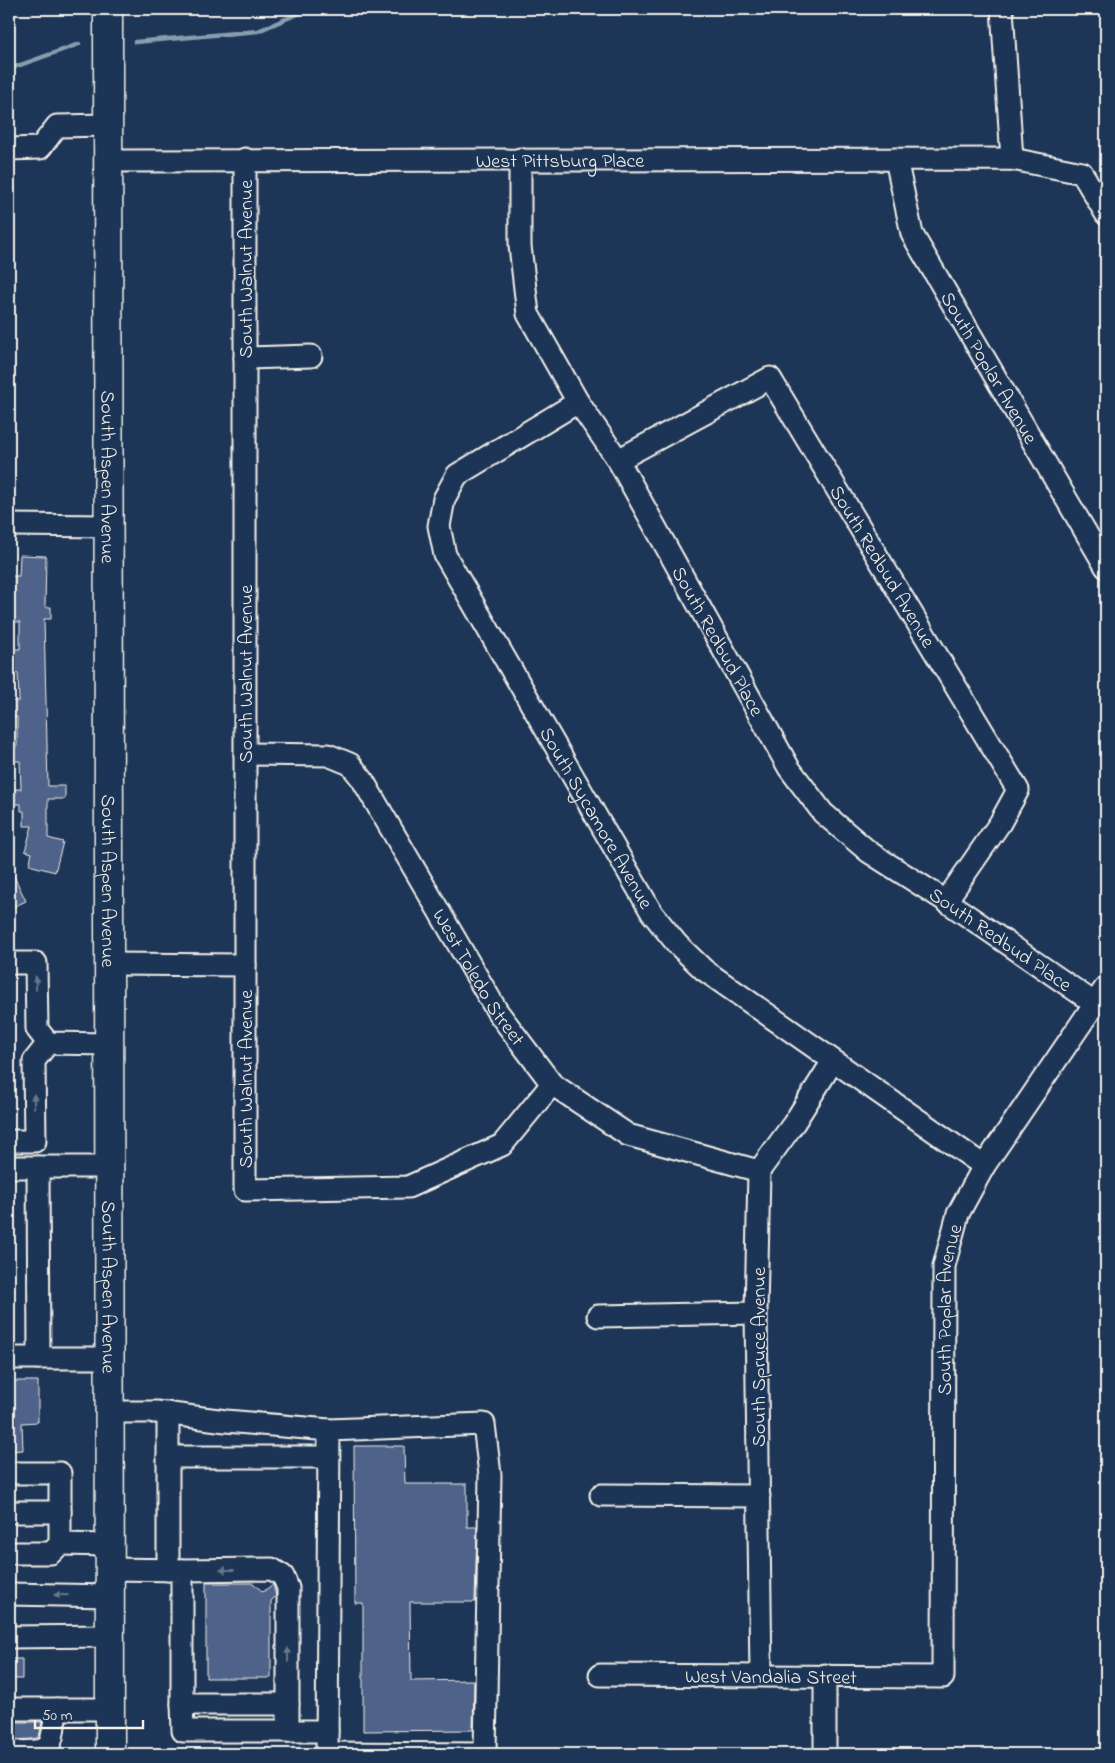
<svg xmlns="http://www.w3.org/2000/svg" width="1115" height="1763" font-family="'Indie Flower',sans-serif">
	<rect width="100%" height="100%" fill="#1d3557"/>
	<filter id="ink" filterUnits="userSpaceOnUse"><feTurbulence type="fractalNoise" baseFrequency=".02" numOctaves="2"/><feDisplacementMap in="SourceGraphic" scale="10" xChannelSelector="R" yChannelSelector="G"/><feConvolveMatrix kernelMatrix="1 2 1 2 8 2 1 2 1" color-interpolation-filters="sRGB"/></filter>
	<g filter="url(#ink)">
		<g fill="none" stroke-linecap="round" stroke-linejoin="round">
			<!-- stream -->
			<path stroke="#889eae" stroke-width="4.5" d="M135,42L258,31L309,9
				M9,69L79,44"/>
		</g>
		<!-- building -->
		<path fill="#4f628a" stroke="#f4f1e8" d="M20,555L46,556L45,607H51V619H44L48,786H65V799H48V838L63,842L55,872L29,865L32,853L25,851L32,826H24V811H21V804H15V789H21L20,761H11V746H17V717H11V701H19L18,673L10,674V649H20V622H10L11,576H19Z
			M9,866L26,901L9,909Z
			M9,1381H38V1422L22,1423L23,1450L9,1451Z
			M354,1446H404L405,1484H467V1527H477L475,1602H410L411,1681L474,1680L473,1730L363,1731V1603H355Z
			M206,1583H253L263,1592L273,1584L276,1596L271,1601V1678H206Z
			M9,1659H22V1679H9Z
			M9,1722H42L39,1737L33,1739L9,1740Z"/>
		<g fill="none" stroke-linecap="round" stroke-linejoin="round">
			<!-- minor casing -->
			<g stroke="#f4f1e8" stroke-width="25">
				<g id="minor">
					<path d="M1002,9L1012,159"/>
					<path d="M9,149L40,148L57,126L108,125"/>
					<path d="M245,159V1190L408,1187L502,1145L552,1084"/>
					<path id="s1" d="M520,159V246L528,314L578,402L618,460L789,768L823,813L869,852L946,901L1094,1003"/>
					<path id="s2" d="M896,159L912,234L1106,567"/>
					<path id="s3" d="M108,161L1012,159L1082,173L1106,214"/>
					<path d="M245,358L311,356"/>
					<path id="s4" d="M578,402L457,475L444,499L439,526L445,555L652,913L677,944L704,970L984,1166"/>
					<path id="s5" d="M618,460L770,378L1018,790L1000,823L946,901"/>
					<path d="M9,525L108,526"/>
					<path id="s6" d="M245,754L328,755L350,764L362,779L497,1011L552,1084L628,1135L759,1171"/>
					<path d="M9,963H36L37,1029L48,1043L108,1044"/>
					<path d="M108,964L245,965"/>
					<path d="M9,1141H35L34,1061L48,1043"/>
					<path d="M9,1167H108"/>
					<path d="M38,1167L39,1358"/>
					<path d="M598,1316L756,1313"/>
					<path d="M9,1358H109"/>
					<path d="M109,1412H156L226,1421L329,1430"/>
					<path d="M168,1413V1570"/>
					<path d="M168,1457H328"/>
					<path d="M9,1473H60V1544L51,1553H9"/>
					<path d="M601,1495L759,1496"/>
					<path d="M9,1512H60"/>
					<path d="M60,1544L110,1545"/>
					<path d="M110,1569L182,1570V1704H288"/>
					<path d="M182,1570L272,1569L283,1576L288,1588V1731H183L182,1704"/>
					<path d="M9,1594L110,1596"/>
					<path d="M9,1637L110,1636"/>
					<path id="s7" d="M600,1675L943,1677L944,1266L958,1214L984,1166L1106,987"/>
					<path d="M761,1675L756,1313L759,1171L794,1123L833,1061"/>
					<path d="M825,1675V1754"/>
					<path d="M9,1709H110"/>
					<path d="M288,1731H327"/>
					<path d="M9,1752C53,1752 51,1753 56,1709"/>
					<path d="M327,1753L485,1754"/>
					<path d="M327,1754L329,1430L484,1424L490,1475L485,1753"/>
				</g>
			</g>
			<!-- major casing -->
			<g stroke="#f4f1e8" stroke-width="31">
				<g id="major">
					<path id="s8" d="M108,9L110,1754"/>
				</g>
			</g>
			<!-- minor -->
			<use href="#minor" stroke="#1d3557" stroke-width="21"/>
			<!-- major -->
			<use href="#major" stroke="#1d3557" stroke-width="28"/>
		</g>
		<!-- one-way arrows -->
		<defs><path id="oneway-solid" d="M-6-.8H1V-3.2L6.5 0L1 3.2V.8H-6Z" transform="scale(1.25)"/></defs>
		<g fill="#68778a">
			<use href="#oneway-solid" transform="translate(36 983) rotate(-91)"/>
			<use href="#oneway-solid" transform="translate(34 1101) rotate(-91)"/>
			<use href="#oneway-solid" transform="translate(227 1570) rotate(180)"/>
			<use href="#oneway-solid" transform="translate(61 1595) rotate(-179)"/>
			<use href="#oneway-solid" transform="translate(288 1655) rotate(-90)"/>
		</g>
	</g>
	<g text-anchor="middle" stroke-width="4" stroke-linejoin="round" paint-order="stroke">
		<!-- street labels -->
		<g font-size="20" fill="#f4f1e8" stroke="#1d3557">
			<text dy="7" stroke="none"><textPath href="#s3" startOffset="452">West Pittsburg Place</textPath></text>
			<text transform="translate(245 269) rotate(-90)" y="7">South Walnut Avenue</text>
			<text dy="7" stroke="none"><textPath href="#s2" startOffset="231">South Poplar Avenue</textPath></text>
			<text dy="7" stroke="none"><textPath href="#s8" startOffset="468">South Aspen Avenue</textPath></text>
			<text dy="7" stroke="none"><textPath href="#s5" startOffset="392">South Redbud Avenue</textPath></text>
			<text dy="7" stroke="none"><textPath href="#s1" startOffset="534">South Redbud Place</textPath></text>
			<text transform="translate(245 674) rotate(-90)" y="7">South Walnut Avenue</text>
			<text dy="7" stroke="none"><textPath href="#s4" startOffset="529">South Sycamore Avenue</textPath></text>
			<text dy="7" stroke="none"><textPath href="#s8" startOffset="872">South Aspen Avenue</textPath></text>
			<text dy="7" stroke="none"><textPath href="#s1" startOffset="954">South Redbud Place</textPath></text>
			<text dy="7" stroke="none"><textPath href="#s6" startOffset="356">West Toledo Street</textPath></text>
			<text transform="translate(245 1079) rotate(-90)" y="7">South Walnut Avenue</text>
			<text dy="7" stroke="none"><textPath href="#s8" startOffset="1278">South Aspen Avenue</textPath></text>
			<text dy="7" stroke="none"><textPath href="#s7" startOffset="711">South Poplar Avenue</textPath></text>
			<text transform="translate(758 1357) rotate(-90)" y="7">South Spruce Avenue</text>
			<text dy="7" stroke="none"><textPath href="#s7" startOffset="171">West Vandalia Street</textPath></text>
		</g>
	</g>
	<!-- margin -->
	<rect width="1115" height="1763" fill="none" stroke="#1d3557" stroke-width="30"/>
	<rect x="15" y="15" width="1085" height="1733" fill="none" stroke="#f4f1e8" stroke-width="2" filter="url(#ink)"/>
	<!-- scale -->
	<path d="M35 1720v8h108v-8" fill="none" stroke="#f4f1e8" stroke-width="2.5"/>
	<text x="42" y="1720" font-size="15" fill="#f4f1e8" stroke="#1d3557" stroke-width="4" paint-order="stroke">50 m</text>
</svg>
